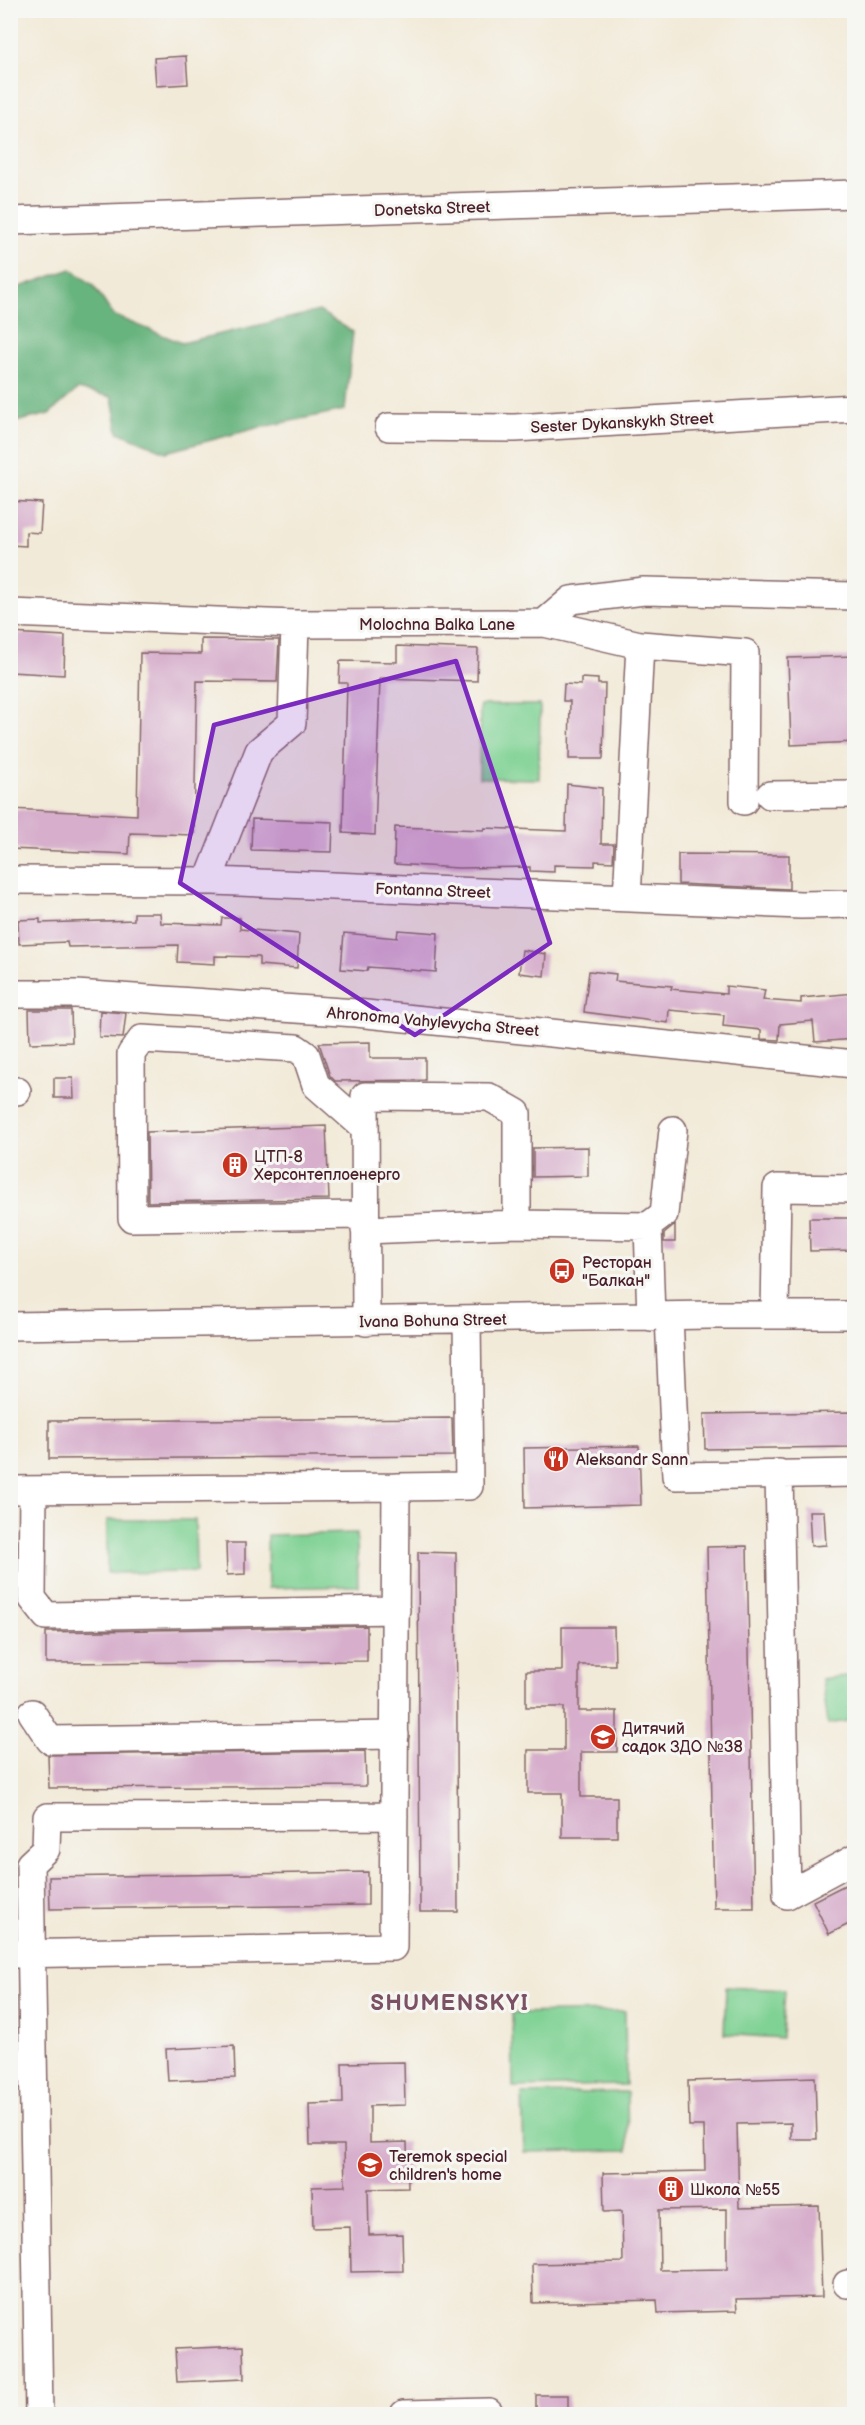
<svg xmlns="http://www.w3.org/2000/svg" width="865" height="2425" font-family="'Balsamiq Sans',sans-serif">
	<rect width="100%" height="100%" fill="#f6f6f2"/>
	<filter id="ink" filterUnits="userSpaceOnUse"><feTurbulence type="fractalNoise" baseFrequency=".0167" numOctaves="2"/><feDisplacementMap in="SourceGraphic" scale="12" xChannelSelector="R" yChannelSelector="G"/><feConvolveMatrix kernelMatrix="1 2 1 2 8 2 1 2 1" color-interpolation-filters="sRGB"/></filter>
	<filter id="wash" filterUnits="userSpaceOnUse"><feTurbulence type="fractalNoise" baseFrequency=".008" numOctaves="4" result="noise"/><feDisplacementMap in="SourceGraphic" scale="24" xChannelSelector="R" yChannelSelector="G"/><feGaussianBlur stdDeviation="1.35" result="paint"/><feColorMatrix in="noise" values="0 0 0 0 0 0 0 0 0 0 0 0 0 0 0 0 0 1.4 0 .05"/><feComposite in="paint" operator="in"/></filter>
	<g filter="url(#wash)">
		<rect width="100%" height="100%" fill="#f2ead8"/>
		<!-- green -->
		<path fill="#80d294" stroke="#657860" stroke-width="1.5" d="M480,705H540L539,779L479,778Z
			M107,1520H195L196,1572L107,1573Z
			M357,1533L358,1586L268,1588L267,1535Z
			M854,1675V1720L828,1724L822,1679Z
			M726,1987L785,1990L782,2038L724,2034Z
			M625,2011L626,2085L513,2087L512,2013Z
			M627,2092L628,2150L524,2152L522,2094Z"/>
		<!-- forest -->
		<path fill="#68b47e" stroke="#596a54" stroke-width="1.5" d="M71,269L93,285L113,315L182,343L319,311L353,332L345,410L257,428L166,452L118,432L112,397L78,389L49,414L11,423V290Z"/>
		<g id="blocks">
			<!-- building -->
			<path fill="#d7afcc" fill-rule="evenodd" d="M186,56L188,84L156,86L154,58Z
				M10,501L42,503L40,533L26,532V546L10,545Z
				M10,633L65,636L64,675L10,672Z
				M201,639L279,640L277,682L197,681L194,835L130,833L129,854L10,849V809L137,815L140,653L201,654Z
				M397,646L478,649L477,681L380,678L375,835L343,833L347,683H339L340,661L397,662Z
				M855,656V742L791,745L788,658Z
				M581,678L598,679V684H605L603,759H569L570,701H563L564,684L581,685Z
				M567,784L602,788L601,844H614L613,862L595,861V866L554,865V872L530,871V867L458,868L394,864L395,827L484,830V828L566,831Z
				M252,819L333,822L332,852L251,850Z
				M678,854L789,855V889L678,884Z
				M134,913H160L161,923L221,925L222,918H240V929L299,934L297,968L259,965V957L215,956V964L177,962L178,945L68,947L67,942L19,944L18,920L40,919V923L134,920Z
				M398,930L438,933L436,972L368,967L367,971L341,969L344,933L397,938Z
				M522,950L546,954L544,976L519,973Z
				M589,971L616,974L615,981L672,986L671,989L726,994V986L765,990L763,1000L801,1003V998L855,993V1039L815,1042L813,1021L780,1024L779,1040L761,1039V1030L723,1026L724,1015L669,1010L668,1023L584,1012Z
				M29,1010H71L72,1042L30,1043Z
				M100,1011L126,1013L123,1038L99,1037Z
				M370,1042V1058H425V1080L335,1081L330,1076L319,1043Z
				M54,1078H73L74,1098H54Z
				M326,1126L329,1199L148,1202L147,1132Z
				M588,1147V1176L533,1177V1148Z
				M809,1218H855V1250L810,1251Z
				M675,1225V1242H664V1234Z
				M855,1412V1447L705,1449L704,1414Z
				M452,1418L453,1456L49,1459V1421Z
				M639,1446L641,1505L525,1508L524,1448Z
				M809,1511H824L826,1545L811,1546Z
				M226,1543H245V1574L227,1575Z
				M747,1546L754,1908H714L707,1547Z
				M418,1552L456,1553L458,1912H420Z
				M367,1626V1661L46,1663V1632Z
				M562,1627H614L615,1665H579V1711H617V1752H581V1797H617V1837H562V1793H528V1750H564V1707H526V1671H562Z
				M365,1751L366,1786L49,1788L48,1755Z
				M368,1872V1905L50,1909L49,1877Z
				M855,1880V1921L829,1934L813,1901Z
				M234,2046L235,2078L168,2081L166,2049Z
				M404,2062L405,2105L370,2106V2143L407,2142L408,2188L368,2189L369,2235L402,2234L403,2271L351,2272L350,2227L313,2228L312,2187L345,2186L344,2145H310L309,2104L343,2103L342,2063Z
				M815,2077L817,2139H791V2123L737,2124L739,2208L819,2206L822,2297L736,2299L737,2311L658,2313L657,2300L533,2303L532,2264L623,2262L622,2211L604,2212L603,2173L705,2171L704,2126H689L688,2081ZM727,2209V2269L660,2270L659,2210Z
				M243,2346L244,2379L177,2382L175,2349Z
				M536,2395H568V2415H536Z"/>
		</g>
	</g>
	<g filter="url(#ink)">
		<use href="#blocks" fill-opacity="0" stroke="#856668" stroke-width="1.5"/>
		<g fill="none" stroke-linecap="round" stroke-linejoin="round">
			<!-- minor casing -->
			<g stroke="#856668" stroke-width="30">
				<path id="minor" d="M10,221L854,194
					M389,427L515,428L854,408
					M10,613L295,624L544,623L571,600L644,591L854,596
					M544,623L640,645L745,653L744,801
					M770,795L854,794
					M10,880L213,881L801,905L854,904
					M208,881L259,751L292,723L295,624
					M627,898L640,645
					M10,994H76L356,1013L854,1064
					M10,1092L17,1091
					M365,1128L316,1085L306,1055L296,1048L142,1039L131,1054L132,1218L365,1215
					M648,1226L651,1317
					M365,1230L517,1224L648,1226L664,1214L673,1130
					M775,1315L777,1188L854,1189
					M669,1316L676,1476L854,1473
					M366,1322L365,1096L489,1097L517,1113V1224
					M10,1326L711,1315H854
					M779,1473L787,1895L854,1859
					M10,1490L396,1487
					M33,1490L32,1598L46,1616L396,1610
					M32,1713L50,1740L395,1735
					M10,1954L393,1947L396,1487L469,1486L467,1320
					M847,2284L854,2283
					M39,2414L30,1864L46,1849L47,1817L394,1816
					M404,2414L489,2412V2414"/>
			</g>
			<!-- minor -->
			<use href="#minor" stroke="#fff" stroke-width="27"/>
		</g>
	</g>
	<!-- marked area -->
	<path fill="#7b2cbf" fill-opacity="0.2" stroke="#7b2cbf" stroke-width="4.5" stroke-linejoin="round" d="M456,661L550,943L415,1035L180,883L214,725Z"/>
	<!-- icons -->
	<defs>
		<g id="building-disc" transform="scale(1.35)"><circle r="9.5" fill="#c8321e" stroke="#f6f6f2"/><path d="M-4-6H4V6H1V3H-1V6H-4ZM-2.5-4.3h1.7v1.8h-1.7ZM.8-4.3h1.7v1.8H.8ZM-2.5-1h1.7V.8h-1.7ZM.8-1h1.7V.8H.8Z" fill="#fff"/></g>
		<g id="bus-disc" transform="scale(1.35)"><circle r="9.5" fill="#c8321e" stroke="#f6f6f2"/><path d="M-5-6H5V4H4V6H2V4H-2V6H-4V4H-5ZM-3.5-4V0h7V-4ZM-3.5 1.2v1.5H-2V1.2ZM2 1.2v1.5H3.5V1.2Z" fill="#fff"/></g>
		<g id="restaurant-disc" transform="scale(1.35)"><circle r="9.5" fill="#c8321e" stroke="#f6f6f2"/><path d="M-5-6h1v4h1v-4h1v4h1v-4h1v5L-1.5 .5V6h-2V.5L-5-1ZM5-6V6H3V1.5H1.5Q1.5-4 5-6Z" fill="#fff"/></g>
		<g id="school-disc" transform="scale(1.35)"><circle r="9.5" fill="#c8321e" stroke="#f6f6f2"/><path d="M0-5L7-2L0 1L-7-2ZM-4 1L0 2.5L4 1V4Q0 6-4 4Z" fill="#fff"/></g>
	</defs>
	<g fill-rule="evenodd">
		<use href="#building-disc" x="235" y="1165"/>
		<use href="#bus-disc" x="562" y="1271"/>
		<use href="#restaurant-disc" x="556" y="1459"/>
		<use href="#school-disc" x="603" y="1737"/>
		<use href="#school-disc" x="370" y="2165"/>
		<use href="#building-disc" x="671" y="2189"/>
	</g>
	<g text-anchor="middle" stroke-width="6" stroke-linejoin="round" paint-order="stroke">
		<!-- street labels -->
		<g font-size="16" fill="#4a1f2b" stroke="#f6f6f2">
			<text transform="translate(432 208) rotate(-2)" y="6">Donetska Street</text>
			<text transform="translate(622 422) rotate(-3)" y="6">Sester Dykanskykh Street</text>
			<text x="437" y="630">Molochna Balka Lane</text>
			<text transform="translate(433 890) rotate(2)" y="6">Fontanna Street</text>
			<text transform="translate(433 1021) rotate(5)" y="6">Ahronoma Vahylevycha Street</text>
			<text transform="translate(433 1320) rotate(-1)" y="6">Ivana Bohuna Street</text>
		</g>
		<!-- poi labels -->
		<g font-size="16" fill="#4a1f2b" stroke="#f6f6f2" text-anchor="start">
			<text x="254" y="1162">ЦТП-8<tspan x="254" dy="18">Херсонтеплоенерго</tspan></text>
			<text x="582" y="1268">Ресторан<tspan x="582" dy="18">"Балкан"</tspan></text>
			<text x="576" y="1465">Aleksandr Sann</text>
			<text x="622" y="1734">Дитячий<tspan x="622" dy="18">садок ЗДО №38</tspan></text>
			<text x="389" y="2162">Teremok special<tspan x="389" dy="18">children's home</tspan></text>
			<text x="690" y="2195">Школа №55</text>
		</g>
		<!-- district labels -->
		<g font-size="22" font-weight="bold" letter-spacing="1.5" fill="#7b5163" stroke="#f6f6f2">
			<text x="450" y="2010">SHUMENSKYI</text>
		</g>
	</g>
	<!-- margin -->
	<rect width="865" height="2425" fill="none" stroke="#f6f6f2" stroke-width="36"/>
</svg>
